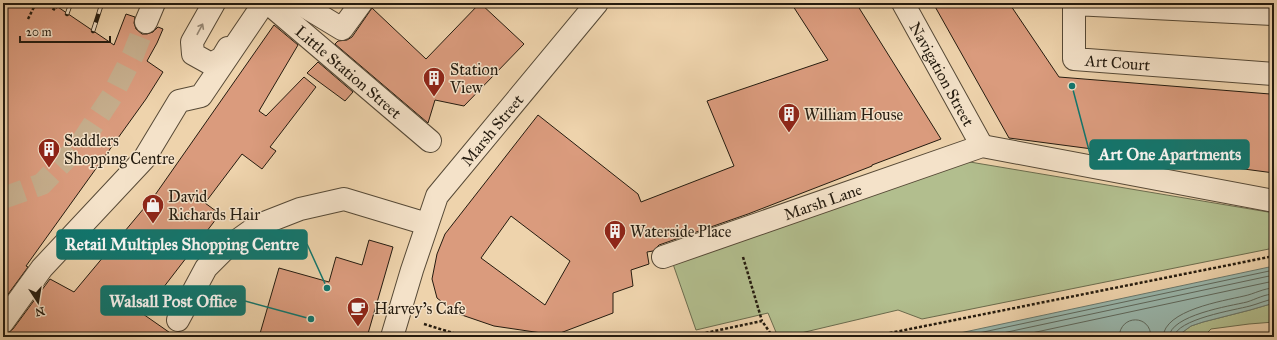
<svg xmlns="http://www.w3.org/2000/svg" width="1277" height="340" font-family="'IM FELL Great Primer',serif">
	<rect width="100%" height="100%" fill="#eed3ac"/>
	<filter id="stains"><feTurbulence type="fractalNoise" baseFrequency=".005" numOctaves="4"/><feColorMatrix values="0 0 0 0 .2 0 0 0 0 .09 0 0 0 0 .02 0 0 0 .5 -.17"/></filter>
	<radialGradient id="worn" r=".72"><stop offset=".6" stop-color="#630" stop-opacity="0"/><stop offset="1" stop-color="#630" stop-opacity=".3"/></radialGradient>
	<!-- green -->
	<path fill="#b2be8e" stroke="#6b6c4e" d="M964,161L1274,213V248L922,319L898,310L784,337H778L768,313L696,330L673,264Z
		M1274,303V322L1249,324L1211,329L1203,337H1176L1191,326L1203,322L1250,310Z"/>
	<!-- water -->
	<path fill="#99b7ad" stroke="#6a796e" d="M1274,266V303L1250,310L1203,322L1191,326L1176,337H1141L1136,335L1109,337H941Z"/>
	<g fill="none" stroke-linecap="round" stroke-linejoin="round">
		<!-- shore -->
		<path stroke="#5e695e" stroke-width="1" d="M960,337L1274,270
			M984,337L1274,275
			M1013,337L1274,281
			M1119,337C1120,314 1151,314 1151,337
			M1163,337C1164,310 1223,301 1244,296C1254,294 1264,288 1274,288
			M1169,337C1170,315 1230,306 1247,302C1256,299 1265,294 1274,294
			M1174,337C1176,319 1235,310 1250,306C1258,304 1266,300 1274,299"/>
	</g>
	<!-- building -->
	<path fill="#da9b7d" stroke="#241b0f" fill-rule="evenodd" d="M3,3H52L114,45L126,14L135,17L134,23L136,29L142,34H147L153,32L158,27L163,29L157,43L147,61L163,72L146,99L26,266L28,267L3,301Z
		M480,3L524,44L464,106L435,100L428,123L335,44L338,41L347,40L352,37L372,8L426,59Z
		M791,3H856L941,139L872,165V166L748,214L659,245L653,251L647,252L649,264L631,270L633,286L613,293V313L555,335L494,326L456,313L437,298L432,279L437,254L445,234L538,115L638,194L641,202L734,166L707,101L828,60ZM511,216L570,261L545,305L481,258Z
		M933,3H1009L1059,77L1270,94L1274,138V173L1009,138Z
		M274,25L298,45L259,111L266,116L304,77L316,87L270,147L276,151L262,169L242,154L205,203L220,214L143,314L176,337H3V334L8,333L13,329L50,279L74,292L155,195Z
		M318,62L353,92L345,101L307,73Z
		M369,240L393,247L367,337H259L279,268L329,282L336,257L362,265Z"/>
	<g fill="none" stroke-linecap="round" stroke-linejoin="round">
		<!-- minor-tunnel -->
		<path stroke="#c6ae8d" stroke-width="22" stroke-dasharray="22 11" stroke-linecap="butt" d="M3,198L42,184L81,143L112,96L133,55L146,22"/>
		<!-- minor casing -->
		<g stroke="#564936" stroke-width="24">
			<g id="minor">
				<path d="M214,3L192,42L193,54L211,64L222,58L228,48"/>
				<path id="s1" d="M268,3L430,141"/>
				<path d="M299,3L342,29L361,3"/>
				<path id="s2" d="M903,3L982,146"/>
				<path id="s3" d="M1274,14L1074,4V59L1274,74"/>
				<path d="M146,22L154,3"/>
				<path id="s4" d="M663,257L982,146L1274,201"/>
				<path d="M178,320L206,268L224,250L259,225L300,209L344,199L427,224"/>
				<path d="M3,322L42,268L144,159L179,101L201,96L264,3"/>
				<path id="s5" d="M392,337L412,270L437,196L597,3"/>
			</g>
		</g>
		<!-- path -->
		<path stroke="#241b0f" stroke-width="2.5" stroke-dasharray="3 2" stroke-linecap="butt" d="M44,3L55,10L58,3
			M28,19L36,3
			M743,257L762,321
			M424,324L466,337
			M686,337L762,321L773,337
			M870,337L1274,256"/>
		<!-- minor -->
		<use href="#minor" stroke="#f4e2c9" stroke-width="22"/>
		<!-- rail casing -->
		<g stroke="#241b0f" stroke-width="4.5">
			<path id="rail" d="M67,14L71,3
				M93,31L102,3"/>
		</g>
		<!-- rail -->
		<use href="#rail" stroke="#f4e2c9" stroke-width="3" stroke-dasharray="9" stroke-linecap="butt"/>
	</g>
	<!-- one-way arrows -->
	<defs><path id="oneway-shaft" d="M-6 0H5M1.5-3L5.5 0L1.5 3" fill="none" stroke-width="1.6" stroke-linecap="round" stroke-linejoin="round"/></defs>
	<use stroke="#968875" href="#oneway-shaft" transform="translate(200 29) rotate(-62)"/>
	<!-- icons -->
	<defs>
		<g id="building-pin" transform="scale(1.15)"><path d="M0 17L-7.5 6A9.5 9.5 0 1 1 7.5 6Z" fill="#8f2418" stroke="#f4e2c9"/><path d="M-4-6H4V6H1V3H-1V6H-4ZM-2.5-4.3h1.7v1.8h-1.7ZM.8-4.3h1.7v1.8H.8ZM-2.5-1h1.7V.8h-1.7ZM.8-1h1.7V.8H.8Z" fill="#fff"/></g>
		<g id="shop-pin" transform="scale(1.15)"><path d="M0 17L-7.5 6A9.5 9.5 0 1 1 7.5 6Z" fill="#8f2418" stroke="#f4e2c9"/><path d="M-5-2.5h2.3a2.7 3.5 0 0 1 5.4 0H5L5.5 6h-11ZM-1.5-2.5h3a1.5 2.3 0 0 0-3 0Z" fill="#fff"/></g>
		<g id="cafe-pin" transform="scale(1.15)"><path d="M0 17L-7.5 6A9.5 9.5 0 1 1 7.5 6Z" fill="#8f2418" stroke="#f4e2c9"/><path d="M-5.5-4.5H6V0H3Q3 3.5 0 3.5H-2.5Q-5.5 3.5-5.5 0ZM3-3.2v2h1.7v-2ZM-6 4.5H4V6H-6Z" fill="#fff"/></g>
	</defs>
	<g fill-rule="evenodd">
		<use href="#building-pin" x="434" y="78"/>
		<use href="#building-pin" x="789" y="114"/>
		<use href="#building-pin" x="49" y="149"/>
		<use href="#shop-pin" x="153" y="205"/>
		<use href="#building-pin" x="615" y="231"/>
		<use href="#cafe-pin" x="358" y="308"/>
	</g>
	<g text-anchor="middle" stroke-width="3" stroke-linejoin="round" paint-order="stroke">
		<!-- street labels -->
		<g font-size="16" fill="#241b0f" stroke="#f4e2c9">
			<text dy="6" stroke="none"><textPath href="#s3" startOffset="299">Art Court</textPath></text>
			<text dy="6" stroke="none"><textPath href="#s1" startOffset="106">Little Station Street</textPath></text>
			<text dy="6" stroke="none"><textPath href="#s2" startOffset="81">Navigation Street</textPath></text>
			<text dy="6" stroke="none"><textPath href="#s5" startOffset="234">Marsh Street</textPath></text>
			<text dy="6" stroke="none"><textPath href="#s4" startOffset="169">Marsh Lane</textPath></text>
		</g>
		<!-- poi labels -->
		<g font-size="16" fill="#241b0f" stroke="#f4e2c9" text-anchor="start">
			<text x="450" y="75">Station<tspan x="450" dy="18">View</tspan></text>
			<text x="804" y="120">William House</text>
			<text x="64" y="146">Saddlers<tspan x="64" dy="18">Shopping Centre</tspan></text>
			<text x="168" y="202">David<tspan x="168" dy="18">Richards Hair</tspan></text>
			<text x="630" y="237">Waterside Place</text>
			<text x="374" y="314">Harvey's Cafe</text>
		</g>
	</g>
	<!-- callouts -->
	<path fill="none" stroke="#0f766e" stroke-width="1.5" d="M1072 86L1090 154M327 288L307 244M311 319L245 301"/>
	<g fill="#0f766e" stroke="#f4e2c9" stroke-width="1.5">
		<circle cx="1072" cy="86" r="4"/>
		<circle cx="327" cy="288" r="4"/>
		<circle cx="311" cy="319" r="4"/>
	</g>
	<g fill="#0f766e" stroke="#0f766e" stroke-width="1.5">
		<rect x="1090" y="140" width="159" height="29" rx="4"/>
		<rect x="57" y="230" width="250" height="29" rx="4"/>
		<rect x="101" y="286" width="144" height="29" rx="4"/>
	</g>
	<g font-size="17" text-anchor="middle" font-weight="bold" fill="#fff">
		<text x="1170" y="160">Art One Apartments</text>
		<text x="182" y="250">Retail Multiples Shopping Centre</text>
		<text x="173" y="307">Walsall Post Office</text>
	</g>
	<!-- margin -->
	<rect width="1277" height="340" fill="none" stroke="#eed3ac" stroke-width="16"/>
	<rect x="4" y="4" width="1269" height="332" fill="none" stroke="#241b0f" stroke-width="2"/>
	<rect x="8" y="8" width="1261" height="324" fill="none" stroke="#241b0f"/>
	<!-- north arrow -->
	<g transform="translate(38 302) rotate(168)" stroke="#f4e2c9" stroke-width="3" paint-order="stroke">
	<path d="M0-3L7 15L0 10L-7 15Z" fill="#241b0f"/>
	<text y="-6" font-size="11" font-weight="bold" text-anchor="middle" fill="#241b0f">N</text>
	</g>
	<!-- scale -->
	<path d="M20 36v6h90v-6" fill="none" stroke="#241b0f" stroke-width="2"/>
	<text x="26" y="36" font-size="12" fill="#241b0f" stroke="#f4e2c9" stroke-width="3" paint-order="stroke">20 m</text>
	<rect width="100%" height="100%" filter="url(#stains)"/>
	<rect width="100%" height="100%" fill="url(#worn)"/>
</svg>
